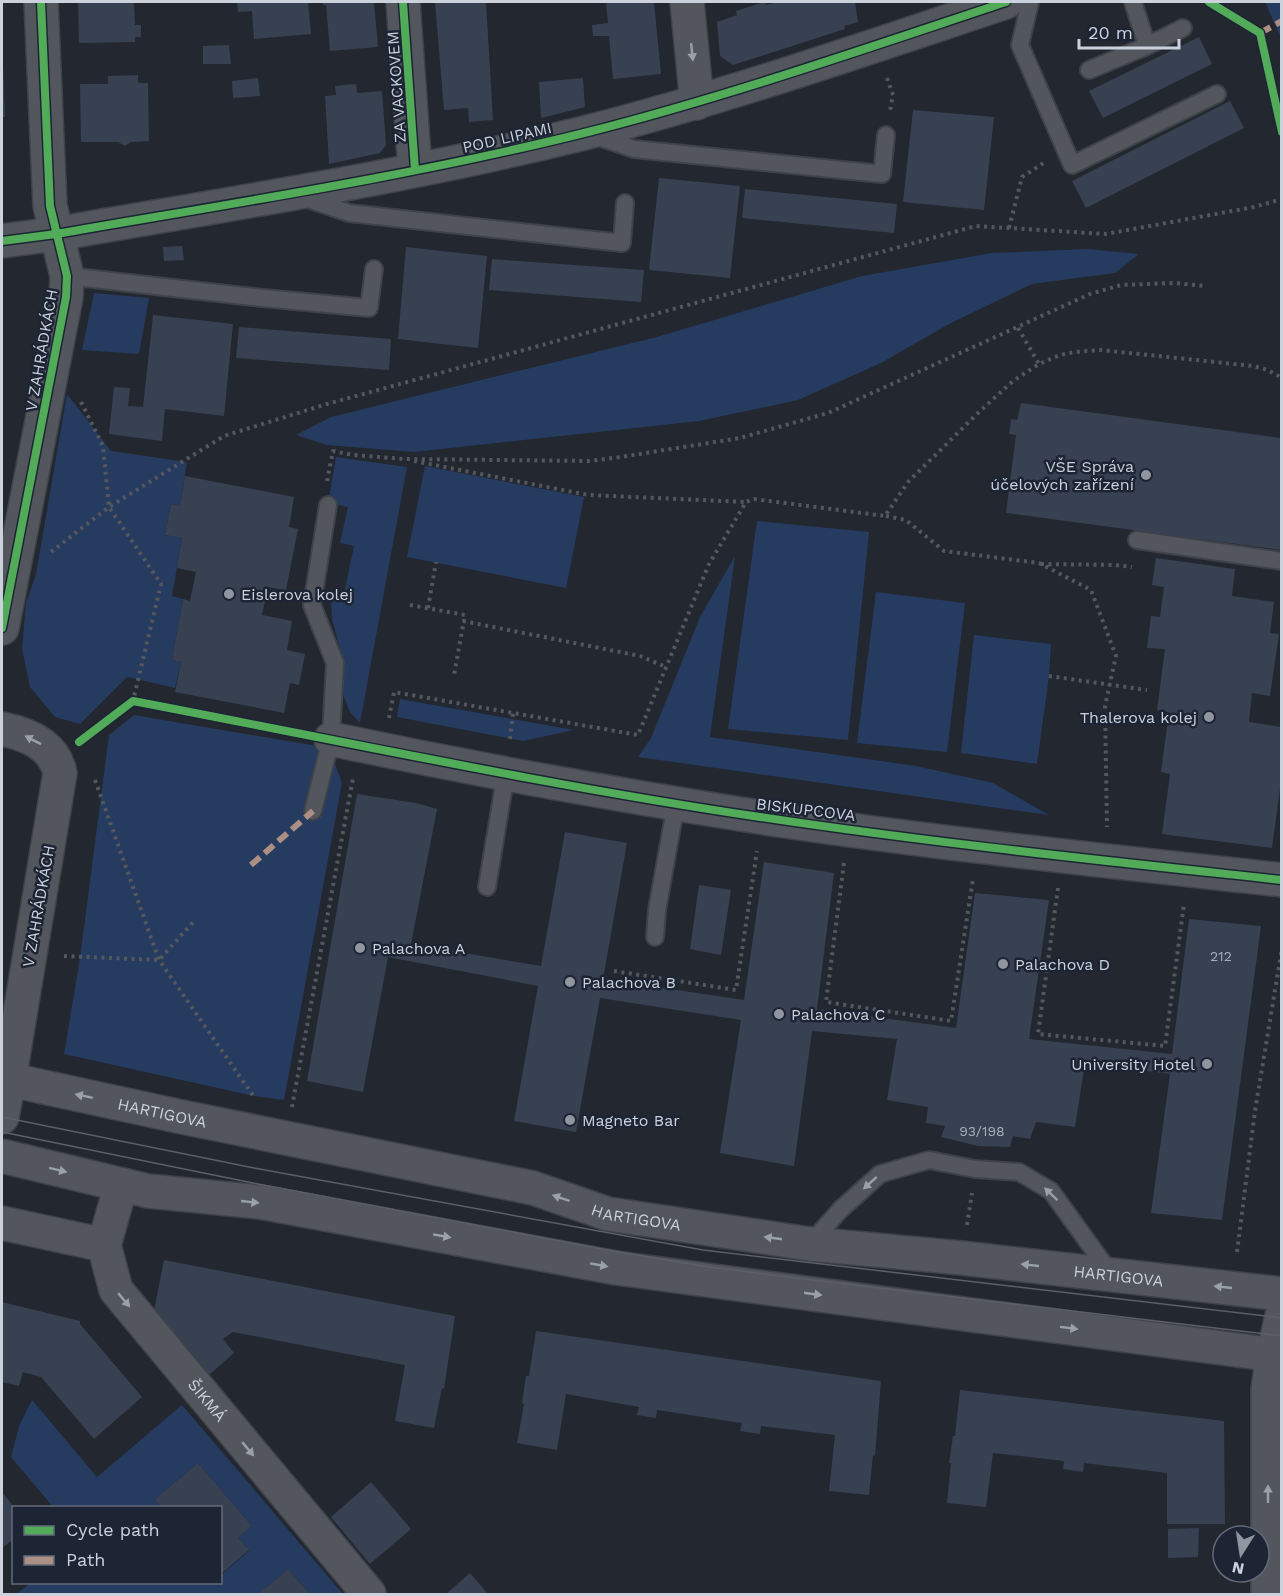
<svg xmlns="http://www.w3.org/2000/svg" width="1283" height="1596" font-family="'Work Sans',sans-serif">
	<rect width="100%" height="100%" fill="#23272f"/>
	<!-- green -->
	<path fill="#263b60" d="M1265,2H1281V38Z
		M1087,249L1139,254L1115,273L1032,284L949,324L881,363L798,400L699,421L414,452L327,445L296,435L331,417L657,337L862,276L992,253Z
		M94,293L149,298L139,354L82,350Z
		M67,394L111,451L187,462L180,506L171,504L165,535L182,538L172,596L183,599L172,660L181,662L175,688L127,677L80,724L55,717L30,687L22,649L26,603L36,574Z
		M336,457L407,467L360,723L350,712L343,695L342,655L332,620L331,596L343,598L354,546L340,543L348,507L328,503Z
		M425,466L584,497L566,588L407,557Z
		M757,521L869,532L848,740L728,729Z
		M735,556L710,737L916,766L993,783L1049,815L638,757L651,738L700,617Z
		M876,592L965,603L947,752L857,743Z
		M974,635L1051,644L1049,676L1037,764L961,753Z
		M400,699L574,730L523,741L397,717Z
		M134,715L329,748L342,783L284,1100L254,1096L64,1054L80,958L109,735Z
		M32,1400L97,1477L182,1405L343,1594H310L288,1569L258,1594H16L31,1583L220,1582L221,1575L249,1551L238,1538L252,1526L198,1463L155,1499L162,1507L54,1508L11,1457L19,1426Z"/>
	<!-- building -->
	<path fill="#384152" d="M78,2H134L135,25H141V37H135V42L79,43Z
		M237,2H308L311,34L254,39L252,11L238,12Z
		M323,2H374L378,47L330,51L326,5H323Z
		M435,2H486L493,120L469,122L468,108L444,110Z
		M606,2H654L661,74L613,79L609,36H593L592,25L608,23Z
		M764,2L766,5L779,2H855L858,22L844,26L845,29L733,65L720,56L717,22L737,15L736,11Z
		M1199,37L1212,64L1103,118L1089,91Z
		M229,45L231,64H203V46Z
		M2,63H3L5,117H2Z
		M138,75V83H148L149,141L131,142L125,146L118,142H81L80,84H108V76Z
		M258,78L260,96L233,98L232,81Z
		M583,78L585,107L541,118L539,82Z
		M356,84L357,93L382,91L386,145L380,153L329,164L325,96L336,95L335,86Z
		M1230,101L1244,128L1086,208L1072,181Z
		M913,110L994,117L984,210L903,202Z
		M659,178L740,186L730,278L649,270Z
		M745,189L897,204L894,233L742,218Z
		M182,246L184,260L164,261L163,247Z
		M406,247L487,256L478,348L398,339Z
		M492,259L644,270L641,302L489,290Z
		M153,315L233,324L224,416L165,409L162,441L109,434L114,387L130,388L128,406L143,407Z
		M239,327L391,339L389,370L236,358Z
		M1021,403L1281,438V550L1006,513L1016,435L1009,434L1011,419L1017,420Z
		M185,476L294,497L289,527L298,529L286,590L268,587L262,615L292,621L287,650L305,654L299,685L290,683L284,713L175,692L181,662L172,660L183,599L190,601L196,572L177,568L182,538L165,535L171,504L180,506Z
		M1156,558L1235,569L1232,596L1274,602L1270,633L1279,634L1270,696L1252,693L1249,722L1281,727V789H1280L1272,848L1162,834L1170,774L1161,772L1169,712L1157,710L1165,649L1147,648L1151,616L1160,617L1164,587L1152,585Z
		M357,794L416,803L437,809L411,944L541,966L565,832L627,843L603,979L744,1000L764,862L834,873L817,1009L956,1028L975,893L1049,900L1029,1039L1172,1054L1189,919L1261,926L1222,1220L1151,1213L1170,1074L1085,1063L1075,1127L1036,1122L1030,1139L1013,1136L1010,1147L978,1146L941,1137L945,1126L926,1123L928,1107L887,1100L897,1039L812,1031L794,1166L720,1153L741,1020L600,998L576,1132L514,1121L538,986L388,957L363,1092L307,1081Z
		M699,885L731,890L721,955L690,949Z
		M164,1260L455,1316L444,1389L442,1388L434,1428L395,1421L405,1365L233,1332L223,1339L234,1353L209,1375L154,1311Z
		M2,1302L80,1321V1324L142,1397L94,1439L41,1377L23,1372L19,1386L2,1382Z
		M536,1331L881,1381L875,1456L873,1455L869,1495L829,1491L835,1435L761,1426L760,1434L740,1431L742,1423L657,1410L656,1418L637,1415L639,1407L566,1394L557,1450L517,1443L524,1404L522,1403L526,1376H529Z
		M960,1390L1224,1421L1225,1524H1167V1473L1084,1463L1083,1472L1063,1469L1064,1461L993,1453L986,1507L947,1503L951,1463H949L953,1436H955Z
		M198,1463L252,1526L238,1538L249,1550L220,1575V1508H162L155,1499Z
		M371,1482L411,1529L370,1564L331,1517Z
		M2,1492L14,1507V1539L2,1548Z
		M1199,1528L1198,1557L1168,1558V1529Z
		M288,1569L310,1594H258Z
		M470,1573L488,1594H446Z"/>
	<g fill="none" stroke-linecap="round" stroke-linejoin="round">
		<!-- service casing -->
		<g stroke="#3f424a" stroke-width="20">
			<path id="service" d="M1030,2L1020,45L1072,165L1217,94
				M1133,2L1147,46
				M1089,70L1147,46L1183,28
				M593,135L634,149L882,174L886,135
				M302,197L349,213L622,243L625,203
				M67,276L253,297L369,308L374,269
				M1137,540L1282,561
				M313,811L331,739L335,663L312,605L328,505
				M487,887L506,773
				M655,937L657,910L676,804
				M810,1244L840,1210L880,1174L929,1160L975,1169L1019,1172L1051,1191L1111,1274"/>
		</g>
		<!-- minor casing -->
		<g stroke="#3f424a" stroke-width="36">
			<g id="minor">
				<path d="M403,2L415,170"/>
				<path d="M687,2L697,103"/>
				<path d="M2,241L56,234C234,203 413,176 588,132C729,96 867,48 1006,2"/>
				<path d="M2,628L66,297L67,276L50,206L41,2"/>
				<path d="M2,729C28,734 54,745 60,773L9,1080L2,1117"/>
				<path d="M331,739C473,769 616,795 759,817C932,843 1108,861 1282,880"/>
				<path id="s1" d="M121,1185L104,1245L116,1290L369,1594"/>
				<path d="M2,1223L104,1245"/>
				<path d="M1268,1594V1389L1273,1355L1282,1316"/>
			</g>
		</g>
		<!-- secondary casing -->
		<g stroke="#3f424a" stroke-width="36">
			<g id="secondary">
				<path id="s2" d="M2,1078L182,1117L533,1188L608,1214L810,1244L962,1258L1282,1294"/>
				<path d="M2,1156L148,1191L260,1202L616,1268L1282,1356"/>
			</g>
		</g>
		<!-- path -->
		<path stroke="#54575e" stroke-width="4" stroke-dasharray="3 4.5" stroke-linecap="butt" d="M1209,2L1260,33L1282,132
			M887,78L893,95L890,111
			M1009,228L1022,177L1045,162
			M1018,328L1039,364
			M81,402L103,446L109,507L161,584L133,701
			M414,461L588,495L746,502
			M327,481L333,451L353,455L404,459L589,461L621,457L740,438L828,413L1090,294L1121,285L1174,283L1204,286
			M886,516L906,520L944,551L1039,563L1091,590L1116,656L1105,706L1107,827
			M51,552L109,507L224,436L327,404L976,226L1106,234L1254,207L1282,199
			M1041,564L1115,565L1132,567
			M410,605L465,615L454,675
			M428,608L436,562
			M463,621L640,656L666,667
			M1049,676L1147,690
			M389,718L394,692L638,735L709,564L746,502L754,499L885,516L908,482L979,412L1013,381L1039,364L1060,355L1075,352L1101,350L1253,366L1268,370L1282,378
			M510,739L513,713
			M82,740L133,701L298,732
			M95,780L159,960L254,1097
			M844,863L826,1002L951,1021L973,879
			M1058,888L1038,1034L1165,1046L1184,904
			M64,956L159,960L195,920
			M614,971L736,990L757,851
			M292,1107L353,778
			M967,1225L972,1193
			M1237,1252L1255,1111L1282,948"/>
		<!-- service -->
		<use href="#service" stroke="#53575d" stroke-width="16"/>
		<!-- minor -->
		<use href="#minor" stroke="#53575d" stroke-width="33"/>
		<!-- secondary -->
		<use href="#secondary" stroke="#53575d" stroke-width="33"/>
		<!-- tram -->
		<path stroke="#5c5f65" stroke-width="1.5" d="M2,1117L254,1168L703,1250L1282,1318
			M2,1132L253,1183L608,1250L702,1266L795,1278L1282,1336"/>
		<!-- quiet -->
		<path stroke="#ac8f84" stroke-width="6" stroke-dasharray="12 6" stroke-linecap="butt" d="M1260,33L1282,21
			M251,865L313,811"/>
		<!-- cycleway casing -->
		<g stroke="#1d2535" stroke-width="11">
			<path id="cycleway" d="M403,2L415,170
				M1209,2L1260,33L1282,132
				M2,241L56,234C234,203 413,176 588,132C729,96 867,48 1006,2
				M2,628L66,297L67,276L50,206L41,2
				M79,742L133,701C342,741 550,786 760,817C933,843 1107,861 1282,880"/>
		</g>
		<!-- cycleway -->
		<use href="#cycleway" stroke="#51ab58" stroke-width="8"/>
	</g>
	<!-- one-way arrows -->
	<defs><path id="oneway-solid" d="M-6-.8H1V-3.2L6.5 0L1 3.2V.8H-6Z" transform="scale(1.5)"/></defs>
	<g fill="#9ba1a9">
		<use href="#oneway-solid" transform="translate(692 52) rotate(84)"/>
		<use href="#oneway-solid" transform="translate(33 740) rotate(-153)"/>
		<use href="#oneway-solid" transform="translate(84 1096) rotate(-168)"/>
		<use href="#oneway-solid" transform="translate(58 1170) rotate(14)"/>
		<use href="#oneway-solid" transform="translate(870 1183) rotate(138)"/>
		<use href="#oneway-solid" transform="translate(1051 1194) rotate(-136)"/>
		<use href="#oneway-solid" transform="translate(561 1198) rotate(-161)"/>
		<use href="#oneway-solid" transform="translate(250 1202) rotate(6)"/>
		<use href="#oneway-solid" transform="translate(442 1236) rotate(10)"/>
		<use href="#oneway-solid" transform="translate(773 1238) rotate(-172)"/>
		<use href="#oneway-solid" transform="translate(599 1265) rotate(10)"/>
		<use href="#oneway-solid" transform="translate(1030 1265) rotate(-174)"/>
		<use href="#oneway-solid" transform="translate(1223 1287) rotate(-174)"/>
		<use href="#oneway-solid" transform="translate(813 1294) rotate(8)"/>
		<use href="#oneway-solid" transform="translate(124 1300) rotate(50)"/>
		<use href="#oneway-solid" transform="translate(1069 1328) rotate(7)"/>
		<use href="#oneway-solid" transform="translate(248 1449) rotate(50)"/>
		<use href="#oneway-solid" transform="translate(1268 1494) rotate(-90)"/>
	</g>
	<!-- markers -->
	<g fill="#90969f" stroke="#1d2535" stroke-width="2">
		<circle cx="1146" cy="475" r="6"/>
		<circle cx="229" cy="594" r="6"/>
		<circle cx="1209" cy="717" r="6"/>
		<circle cx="360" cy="948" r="6"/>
		<circle cx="1003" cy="964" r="6"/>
		<circle cx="570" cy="982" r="6"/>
		<circle cx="779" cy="1014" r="6"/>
		<circle cx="1207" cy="1064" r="6"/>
		<circle cx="570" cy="1120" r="6"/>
	</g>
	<g text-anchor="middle" stroke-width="5" stroke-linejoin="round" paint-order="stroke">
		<!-- number labels -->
		<g font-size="14" fill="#a6aeba">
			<text x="1221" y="961">212</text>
			<text x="982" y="1136">93/198</text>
		</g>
		<!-- street labels -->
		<g font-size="16" fill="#cbd2dc" stroke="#1d2535">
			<text transform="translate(396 87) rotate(-94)" y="6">ZA VACKOVEM</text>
			<text transform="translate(507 137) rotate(-13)" y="6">POD LIPAMI</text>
			<text transform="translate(41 350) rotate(-80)" y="6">V ZAHRÁDKÁCH</text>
			<text transform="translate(806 809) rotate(7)" y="6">BISKUPCOVA</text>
			<text transform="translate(38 906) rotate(-80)" y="6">V ZAHRÁDKÁCH</text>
			<text dy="6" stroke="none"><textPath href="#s2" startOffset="164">HARTIGOVA</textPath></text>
			<text dy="6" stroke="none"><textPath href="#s2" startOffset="650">HARTIGOVA</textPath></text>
			<text dy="6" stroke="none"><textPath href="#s2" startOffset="1136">HARTIGOVA</textPath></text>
			<text dy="6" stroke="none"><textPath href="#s1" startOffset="252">ŠIKMÁ</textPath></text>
		</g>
		<!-- poi labels -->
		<g font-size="16" fill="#cbd2dc" stroke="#1d2535" text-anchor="start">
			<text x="1134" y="472" text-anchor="end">VŠE Správa<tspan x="1134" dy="18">účelových zařízení</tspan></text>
			<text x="241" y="600">Eislerova kolej</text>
			<text x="1197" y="723" text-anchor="end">Thalerova kolej</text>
			<text x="372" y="954">Palachova A</text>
			<text x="1015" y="970">Palachova D</text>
			<text x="582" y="988">Palachova B</text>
			<text x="791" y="1020">Palachova C</text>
			<text x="1195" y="1070" text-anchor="end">University Hotel</text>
			<text x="582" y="1126">Magneto Bar</text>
		</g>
	</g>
	<!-- border -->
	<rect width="1283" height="1596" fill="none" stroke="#cbd2dc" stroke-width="6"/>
	<!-- legend -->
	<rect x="12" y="1506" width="210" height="78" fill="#1d2535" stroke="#636a78" stroke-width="1.5"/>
	<rect x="24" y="1526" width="30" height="9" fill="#51ab58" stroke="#636a78" stroke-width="1.5"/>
	<text x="66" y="1536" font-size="18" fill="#cbd2dc">Cycle path</text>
	<rect x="24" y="1556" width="30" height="9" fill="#ac8f84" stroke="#636a78" stroke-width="1.5"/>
	<text x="66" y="1566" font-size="18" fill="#cbd2dc">Path</text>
	<!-- north arrow -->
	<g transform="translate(1241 1554) rotate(192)"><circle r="28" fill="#1d2535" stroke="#636a78" stroke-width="1.5"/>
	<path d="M0-4.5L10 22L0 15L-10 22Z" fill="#90969f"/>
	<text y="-9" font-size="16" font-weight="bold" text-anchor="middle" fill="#cbd2dc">N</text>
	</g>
	<!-- scale -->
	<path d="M1079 39v9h100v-9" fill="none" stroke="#cbd2dc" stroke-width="3"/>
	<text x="1088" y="39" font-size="18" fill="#cbd2dc" stroke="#1d2535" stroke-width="4.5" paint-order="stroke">20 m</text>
</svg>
